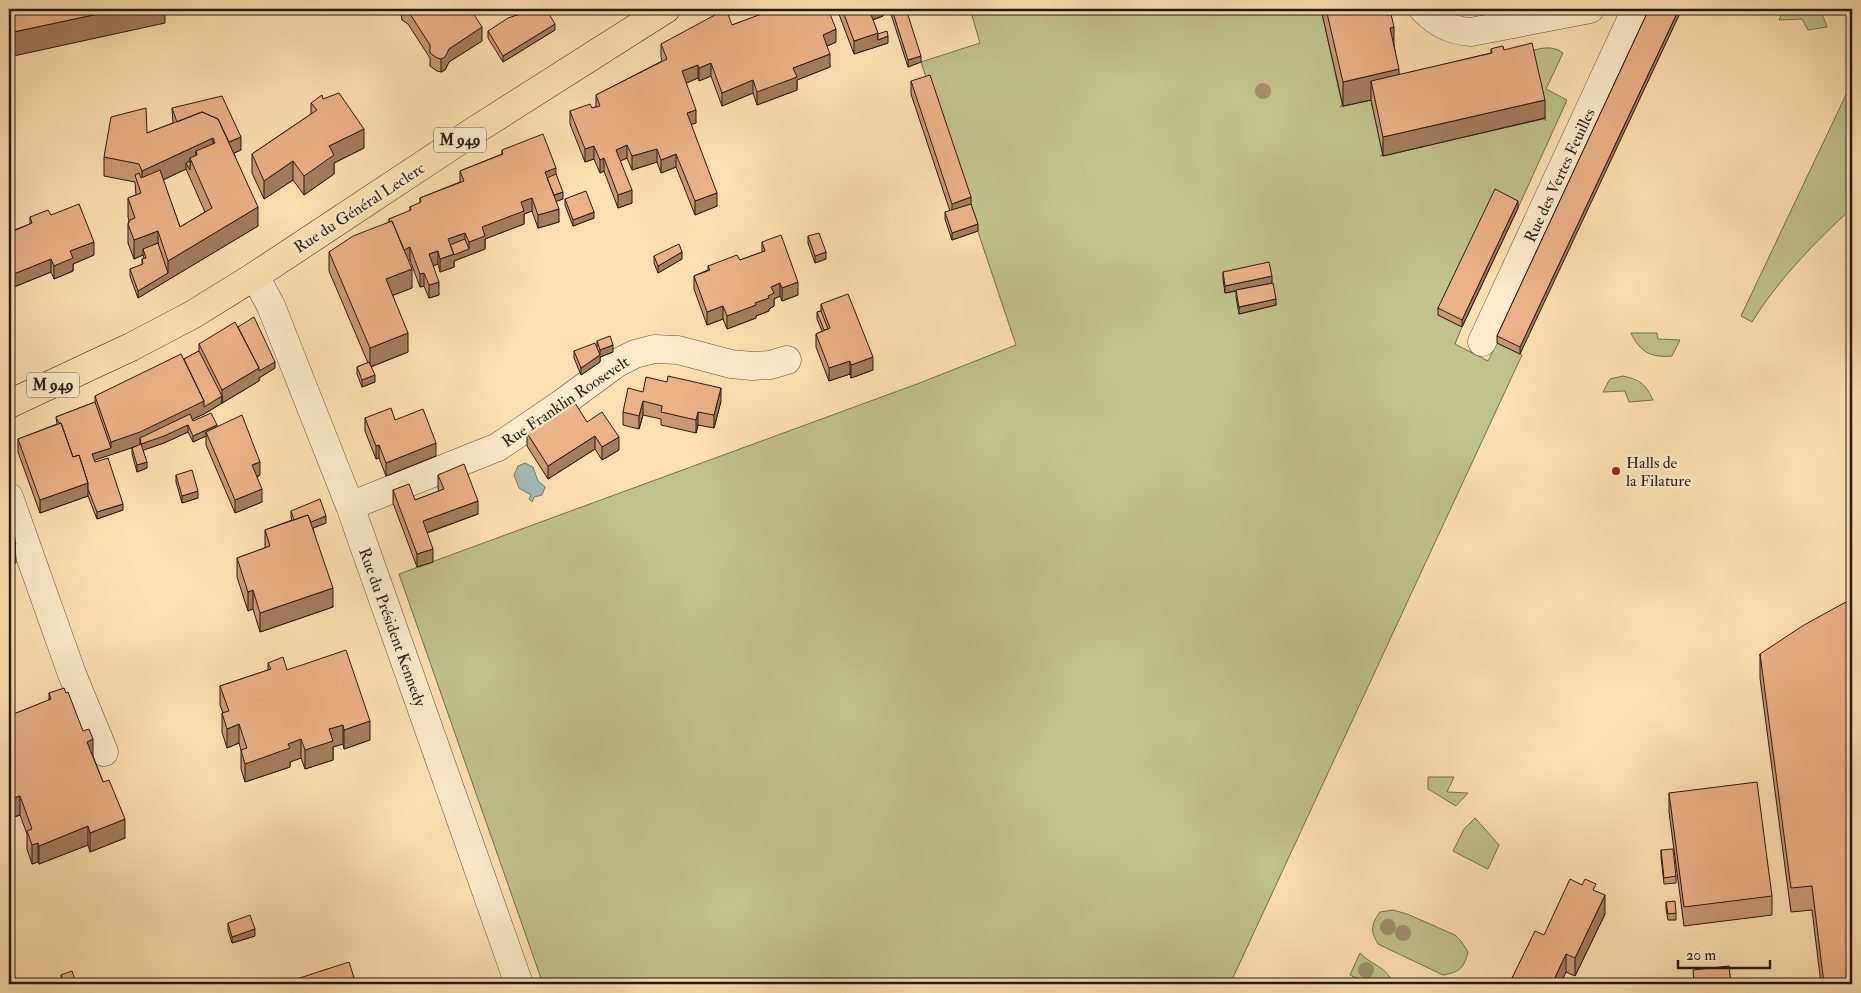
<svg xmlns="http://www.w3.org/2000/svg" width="1861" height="993" font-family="'IM FELL Double Pica',serif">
	<rect width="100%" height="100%" fill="#fde0b1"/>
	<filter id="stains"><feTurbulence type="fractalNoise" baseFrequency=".004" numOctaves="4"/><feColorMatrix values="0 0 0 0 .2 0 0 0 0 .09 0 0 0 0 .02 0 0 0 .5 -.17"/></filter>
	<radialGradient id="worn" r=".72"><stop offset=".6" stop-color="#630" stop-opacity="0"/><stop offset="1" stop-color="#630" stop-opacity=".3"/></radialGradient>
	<!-- green -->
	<path fill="#c0c28b" stroke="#746d4e" d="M970,9H1321L1342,104L1340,107L1371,100L1383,154L1380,156L1544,119L1546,121L1530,51C1542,48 1552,45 1563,53L1546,89L1567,100L1518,208L1495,196L1438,315L1462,327L1455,344L1488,361L1497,343L1522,355L1230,984H543L399,574L917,384L1016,345L921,62L980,43Z
		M1784,9H1815C1822,12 1825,20 1827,27L1808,30L1802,19L1779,20Z
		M1852,82V208C1817,240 1777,281 1752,322L1741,316Z
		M1631,333H1657L1658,339L1680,340L1672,356C1651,358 1640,352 1631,333Z
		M1623,376C1641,380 1645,384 1653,400L1629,402L1625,391L1603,392L1610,379Z
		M1428,777H1454L1447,792L1468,793L1456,806L1428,789Z
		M1475,818L1499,845L1488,869L1453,851L1464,829Z
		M1393,910L1407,914L1455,935L1461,941L1468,952C1464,968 1460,972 1443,975L1378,944C1370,930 1371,925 1380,912Z
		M1360,953C1371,965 1388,967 1393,984H1369L1350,975Z"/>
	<!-- water -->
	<path fill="#a4bab7" stroke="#727975" d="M525,463L533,467L538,481L545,487L542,495L534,497L532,502L529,499L531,495L519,488L514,475L518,466Z"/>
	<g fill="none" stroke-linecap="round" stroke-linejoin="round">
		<!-- minor casing -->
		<g stroke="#5c4a3a" stroke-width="29">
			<path id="minor" d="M1423,9C1437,23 1451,31 1471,32L1590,9
				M255,276L271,306L350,506L519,984
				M1482,342L1636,9
				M9,497L72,674L104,752
				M350,506L498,447L564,402L617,363L635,354L654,349L678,350L731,364L752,366L770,365L787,360"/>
		</g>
		<!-- major casing -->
		<g stroke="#271812" stroke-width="29">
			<path id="major" d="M9,404L131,347L192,315L255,276L474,131L666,9"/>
		</g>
		<!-- minor -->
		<use href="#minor" stroke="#feebcc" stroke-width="28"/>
		<!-- major -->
		<use href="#major" stroke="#fde0b1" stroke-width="28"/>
	</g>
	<!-- trees -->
	<g fill="#a18e6d">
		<circle cx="1263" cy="91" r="8"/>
		<circle cx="1388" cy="927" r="8"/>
		<circle cx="1403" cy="933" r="8"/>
		<circle cx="1366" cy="970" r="8"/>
	</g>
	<!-- wall -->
	<path fill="#ca9974" stroke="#271812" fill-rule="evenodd" d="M400,9H472V12L482,41L449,62L445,70L441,72L437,71L430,66V58L408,24L402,20Z
		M771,9L836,42L827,46L830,67L797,80V90L757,105L753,93L722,106L711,76L699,81L698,78L686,83L696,123L691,124L717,206L695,215L676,167L661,173L657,162L632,170L627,158L620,161L632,203L618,208L604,171L600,173L594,159L585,162L570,124V111L592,108L596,107V95L662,61L661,57V44L732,25L771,11Z
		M837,9H911L906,10L921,62L908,67L890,11L883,13V16L873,20L878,34L888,43L854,54Z
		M1321,9H1385L1394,45L1399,75L1491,53V49L1504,50L1545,118L1383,156L1371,100L1343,106Z
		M1649,9L1520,354L1497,343V336Z
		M555,30L503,62L488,38V31Z
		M911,81L971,204L978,231L952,240L945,219V212L950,211L911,94Z
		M323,99L364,148L334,163V174L304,195L293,180L264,199L252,173V154L311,114V103Z
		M172,108L241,150L234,153L258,226L138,298L130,276V269L142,265V259L144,258L143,255L134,259L128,243V224L129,221L128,217V198L136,195L135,182L104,176V157L147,133L173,123ZM186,169L205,212L180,227L163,180Z
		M502,150L556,174L563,199L556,201L559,222L538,228L532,211L524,214V224L485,239V249L454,261V267L440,272L438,264L433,266L439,295L429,298L424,286L420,287L410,260L408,261L412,288L393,295L408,352L371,367L375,382L362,387L357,374V367L368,363L329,271V252L389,222V219L410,211V207L420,203V198L460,182V171L502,154Z
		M565,199L594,218L573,226L565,205Z
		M1518,208L1462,327L1438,315V308Z
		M51,215L94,255L73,264V271L54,279L51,272L9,289V232L30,224V217Z
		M808,236L826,259L815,263L808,243Z
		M762,242L798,295L782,301L780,296L774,299V306L769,309V311L756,316V318L727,329L723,319L707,325L694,289V276L708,270V266L740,260L762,252Z
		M654,256L682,259L658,273L654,263Z
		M1223,272L1272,283L1276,305L1239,314L1236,297V291L1225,293L1223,279Z
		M821,304L873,370L851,378L850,374L829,381L816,347V334L822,331L817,319V312L821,311Z
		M238,327L275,368L259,378V381L204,414L192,419L193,421L217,427L260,475L257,477L262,502L235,513L206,445V436L193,442L188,432L164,443L143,450L147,468L137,472L132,454V448L140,445L94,460L123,510L97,519L88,496L40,513L18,452V439L57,424L56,417L95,402V396L184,359L199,351V344Z
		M597,341L613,352L600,357V362L581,375L574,358V351L597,347Z
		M643,392L721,401L714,428L698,425L696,433L661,425V419L643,415L639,429L623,425V412Z
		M365,418L395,420L436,456L386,476L379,458L376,459L365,431Z
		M587,422L619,450L602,460L595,449L548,479L527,446V433Z
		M176,475L198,498L182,503L176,482Z
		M438,475L478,514L427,533L433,562L417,567L393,503V490L415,500L439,491L438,488Z
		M291,511L326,523L313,528L333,607L260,632L253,609L248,611L237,577V558L265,548V530L292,520L291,517Z
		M1760,654L1852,984H1821L1812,910L1791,912L1760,678Z
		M268,663L287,670L370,740L344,749L343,744L333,747V760L305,769L301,758L290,762V767L245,782L241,769V750L239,743L227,748L222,732V713H223L220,705V686L268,670Z
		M49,693L93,756L125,838L90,852L88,845L39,864L38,862L32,864L27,849V834L20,815L14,817L9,804V716L49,700Z
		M1669,793L1772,896V915L1684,926L1669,812Z
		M1661,850L1676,876V883L1664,884L1661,857Z
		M1596,891L1605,914L1575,976L1566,972L1560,984H1509Z
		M1666,902L1676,913V920H1668L1666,909Z
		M228,923L255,936L232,943L228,930Z
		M61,975L76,984H62Z"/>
	<!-- shaded-wall -->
	<path fill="#a47d5e" stroke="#271812" d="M121,9H165V23L9,57V33Z
		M883,9H890V11L883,13V16L869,21V14Z
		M893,9H911L893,13Z
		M1679,9H1682L1520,354V347Z
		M555,24V30L503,62V56Z
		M482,27V41L449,62L445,70L441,72V59L449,49Z
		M1394,27V51L1390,28Z
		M836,29V42L823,48V35Z
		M878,33V40L888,36V43L854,54V41Z
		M830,54V67L797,80V90L757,105V92L793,68Z
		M921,56V62L908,67V60Z
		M711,63V76L699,81V68Z
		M698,65V78L682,85V71Z
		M1399,69V93L1371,81V100L1343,106V82Z
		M753,80V93L722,106V93Z
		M1545,100V118L1383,156V137Z
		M696,110V123L687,126V113Z
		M364,129V148L334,163V174L304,195V176L329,146Z
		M241,137V150L227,156V143Z
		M213,138V156L197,155L196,151V168L190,158V167L186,163V169L142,190V171Z
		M627,145V158L616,163V150Z
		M594,146V159L585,162V149Z
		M657,149V162L632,170V156Z
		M676,154V167L661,173V160Z
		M604,158V171L600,173V160Z
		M293,161V180L264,199V181Z
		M556,168V181L547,185L545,172Z
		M632,190V203L618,208V195Z
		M563,192V199L552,203V196Z
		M717,193V206L695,215V201Z
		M971,197V210L952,217V204Z
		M532,198V211L524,214V224L485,239V249L454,261V267L440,272V259L469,249V242L482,227L521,202Z
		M1518,201V208L1462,327V320Z
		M258,207V226L138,298V291L168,273V261Z
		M559,209V222L538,228V215Z
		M594,212V218L573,226V220Z
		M978,224V231L952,240V233Z
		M158,231V250L143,249V255L134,259V240Z
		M465,233V246H448V239Z
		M94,242V255L73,264V271L54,279V266L70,251Z
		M410,247V260L402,263V250Z
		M438,251V264L429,267V254Z
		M682,252V259L658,273V266Z
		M826,252V259L815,263V256Z
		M51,259V272L9,289V276Z
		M412,269V288L386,298V279Z
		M424,273V286L420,287V274Z
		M1272,276V283L1225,293V286Z
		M439,282V295L429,298V285Z
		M798,282V295L782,301V288Z
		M780,283V296L774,299V306L769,309V311L756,316V318L727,329V316L755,303L768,296L771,287Z
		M1276,299V305L1239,314V307Z
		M723,306V319L707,325V312Z
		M408,333V352L370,367V348Z
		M613,345V352L600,357V362L581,375V368L600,355V350Z
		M873,357V370L851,378V365Z
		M850,361V374L829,381V368Z
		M275,362V368L259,378V381L222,403V390L259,368Z
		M375,375V382L362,387V380Z
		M721,388V401L714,428V415Z
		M222,396V403L204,414L141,444L140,438V445L92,461V454L111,448V442L204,401Z
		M643,401V415L639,429V416Z
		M698,412V425L696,433V420Z
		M188,425V432L164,443L141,451V444Z
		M217,425V432H206V436L193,442V436Z
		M595,436V449L548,479V466Z
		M619,437V450L602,460V447Z
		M436,443V456L386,476V463Z
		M379,445V458L376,459V446Z
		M147,462V468L137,472V465Z
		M260,462V475L252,478V465Z
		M88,483V496L40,513V500Z
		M262,489V502L235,513V500Z
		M198,491V498L182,503V496Z
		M478,501V514L423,534V521Z
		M123,504V510L97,519V512Z
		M326,516V523L297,534V527Z
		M13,538H15L16,563L9,566V547Z
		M433,549V562L417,567V554Z
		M333,588V607L260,632V613Z
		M253,590V609L248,611V592Z
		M370,721V740L344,749V730Z
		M239,724V743L227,748V729Z
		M343,725V744L333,747V760L305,769V750L329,729Z
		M93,739V758L87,742Z
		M301,739V758L290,762V767L245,782V764L288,744Z
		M20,796V815L14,817V798Z
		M125,819V838L90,852V833Z
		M88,826V845L39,864V846Z
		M38,843V862L32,864V845Z
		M1605,895V914L1575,976V958Z
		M255,929V936L232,943V937Z
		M1566,954V972L1560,984H1552Z"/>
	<!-- building -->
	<path fill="#ebb287" stroke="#271812" d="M9,9H121L9,33Z
		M404,9H471V10L482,27L449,49L445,57L441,59L437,58L430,53V45L408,11Z
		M535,9H546L555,24L503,56L488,31L508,18Z
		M726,9L732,25L772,10L771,9H828L836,29L823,35L830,54L793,68L797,77L757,92L753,80L722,93L711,63L699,68L698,65L682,71L696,110L687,113L717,193L695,201L676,154L661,160L657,149L632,156L627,145L616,150L632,190L618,195L604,158L600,160L594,146L585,149L570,111L590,104L592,108L600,106L596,95L667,59L661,44Z
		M842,9H869L878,33L854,41Z
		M869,9H883V10L871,14Z
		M906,9L921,56L908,60L893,13Z
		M1326,9H1385L1387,15L1391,14L1394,27L1390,28L1399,69L1343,82Z
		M1649,9H1679L1520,347L1497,336Z
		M887,31L888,36L878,40V34Z
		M1532,43L1545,100L1383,137L1371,81L1492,53L1491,49L1494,48L1503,46L1504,50Z
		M930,75L971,197L952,204L911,81Z
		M339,93L364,129L329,146L334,155L304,176L293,161L264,181L252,154L317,110L311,103L322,95L323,99Z
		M222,96L241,137L229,142L218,119L202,112L177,122L172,108Z
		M146,108L147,133L202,112L218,119L258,207L168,261L158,231L134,240L128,224L130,220L135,218L128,198L141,193L135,175L139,173L141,178L160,170L180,227L212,208L190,158L197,155L196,151L215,143L213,138L142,171L139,164L104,157L111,117Z
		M543,134L556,168L545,172L559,209L538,215L532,198L521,202L524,211L482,227L485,236L469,242L465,233L448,239L454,254L440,259L438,251L429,254L439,282L429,285L424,273L420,274L410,247L404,250L392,221L390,222L389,219L411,210L410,207L421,202L420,198L464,181L460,171L503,154L502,150Z
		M190,161V170L186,163Z
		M556,174L563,192L554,195L547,178Z
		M1495,189L1518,201L1462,320L1438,308Z
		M586,191L594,212L573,220L565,199Z
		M79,204L94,242L70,251L73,258L54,266L51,259L9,276V233L32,223L30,217L48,210L51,215Z
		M971,204L978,224L952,233L945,212Z
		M392,221L412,269L386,279L408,333L370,348L329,252L353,236Z
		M819,233L826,252L815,256L808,236Z
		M781,235L798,282L782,288L780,283L771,287L774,293L768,296L769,298L755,303L756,305L727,316L723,306L707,312L694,276L710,270L708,266L737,255L740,260L765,251L762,242Z
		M465,239L469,249L454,255L450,245Z
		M158,243L168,273L138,291L130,269L143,264L142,259L146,258L143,249Z
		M679,244L682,252L658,266L654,256Z
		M1269,262L1272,276L1225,286L1223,272Z
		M1273,283L1276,299L1239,307L1236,290Z
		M848,294L873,357L851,365L850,361L829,368L816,334L830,328L821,304Z
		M821,311L828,329L824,330L817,312Z
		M254,317L275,362L259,371V368L238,327Z
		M235,322L259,368L222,390L199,344Z
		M610,336L613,345L600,350L597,341Z
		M595,343L600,355L581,368L574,351Z
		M199,351L222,396L204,407V401L184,359Z
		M181,354L204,401L140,432L111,442L95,396Z
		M369,362L375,375L362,380L357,367Z
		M668,376L721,388L714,415L698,412L696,420L661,412L662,406L643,401L639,416L623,412L628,388L643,392L646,377L667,382Z
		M95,402L111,448L92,454L95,462L108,458L123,504L97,512L88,489V483L79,455L73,457L61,423H59L56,417Z
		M575,403L587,422L602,412L619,437L602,447L595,436L548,466L527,433Z
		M391,408L395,420L423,409L436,443L386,463L379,445L376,446L365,418Z
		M211,413L217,425L193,436L188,425L164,436L141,444L147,462L137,465L132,448L141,444L140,438L190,414L193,421Z
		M242,415L260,462L252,465L262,489L235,500L206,432Z
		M61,423L73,457L79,455L88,483L40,500L18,439Z
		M464,464L478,501L423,521L433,549L417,554L393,490L409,484L415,500L444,489L438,475Z
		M192,470L198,491L182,496L176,475Z
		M320,499L326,516L311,522L308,515L294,520L291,511Z
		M308,515L333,588L260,613L253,590L248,592L237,558L270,546L265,530Z
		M9,521L15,538H13L16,544L9,547Z
		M1852,599V984H1824L1812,886L1791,888L1760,654L1804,625L1844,603Z
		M346,650L370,721L344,730L343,725L329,729L333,741L305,750L301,739L288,744L290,748L245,764L241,750L247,748L239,724L227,729L222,713L229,711L220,686L271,669L268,663L283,657L287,670Z
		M64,688L66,693L68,692L83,731L89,729L93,739L87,742L103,782L109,780L125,819L90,833L88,826L39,846L38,843L32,845L27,831L32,829L20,796L14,798L9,785V716L51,699L49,693Z
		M1757,782L1772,896L1684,907L1669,793Z
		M1673,849L1676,876L1664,878L1661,850Z
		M1570,879L1582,885L1585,879L1596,884L1593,890L1605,895L1575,958L1566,954L1552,984H1509L1535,931L1544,935Z
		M1675,901L1676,913L1668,914L1666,902Z
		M250,915L255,929L232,937L228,923Z
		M349,962L356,984H281Z
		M1729,966L1731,984H1694L1693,970Z
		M72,971L76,983L72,984H64L61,975Z"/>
	<!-- markers -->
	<circle fill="#8f2418" stroke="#feebcc" stroke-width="2" cx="1616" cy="471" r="5"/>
	<g text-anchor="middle" stroke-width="4.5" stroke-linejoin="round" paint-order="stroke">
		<!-- shield labels -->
		<g fill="#feebcc" stroke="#68574a" stroke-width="1">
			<rect x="434" y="127.5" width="52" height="25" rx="4"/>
			<rect x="27" y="372.5" width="52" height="25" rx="4"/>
		</g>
		<g font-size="15" font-weight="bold" fill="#271812">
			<text x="460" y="145">M 949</text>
			<text x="53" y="390">M 949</text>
		</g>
		<!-- street labels -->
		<g font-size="16" fill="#271812" stroke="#feebcc">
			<text transform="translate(1559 175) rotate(-65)" y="6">Rue des Vertes Feuilles</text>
			<text transform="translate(359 207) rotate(-33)" y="6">Rue du Général Leclerc</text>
			<text transform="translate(565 401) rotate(-34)" y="6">Rue Franklin Roosevelt</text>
			<text transform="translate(393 627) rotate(70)" y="6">Rue du Président Kennedy</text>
		</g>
		<!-- poi labels -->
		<g font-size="16" fill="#271812" stroke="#feebcc" text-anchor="start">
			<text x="1626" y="468">Halls de<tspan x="1626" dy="18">la Filature</tspan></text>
		</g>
	</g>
	<!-- margin -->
	<rect width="1861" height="993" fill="none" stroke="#fde0b1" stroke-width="30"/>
	<rect x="10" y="10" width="1841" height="973" fill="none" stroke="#271812" stroke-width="2.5"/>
	<rect x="15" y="15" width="1831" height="963" fill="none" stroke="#271812"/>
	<!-- scale -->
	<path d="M1678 960v8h92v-8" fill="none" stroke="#271812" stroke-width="2.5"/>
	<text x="1686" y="960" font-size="15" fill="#271812" stroke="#feebcc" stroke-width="4" paint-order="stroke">20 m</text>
	<rect width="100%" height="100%" filter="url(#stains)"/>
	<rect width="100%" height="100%" fill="url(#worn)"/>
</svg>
